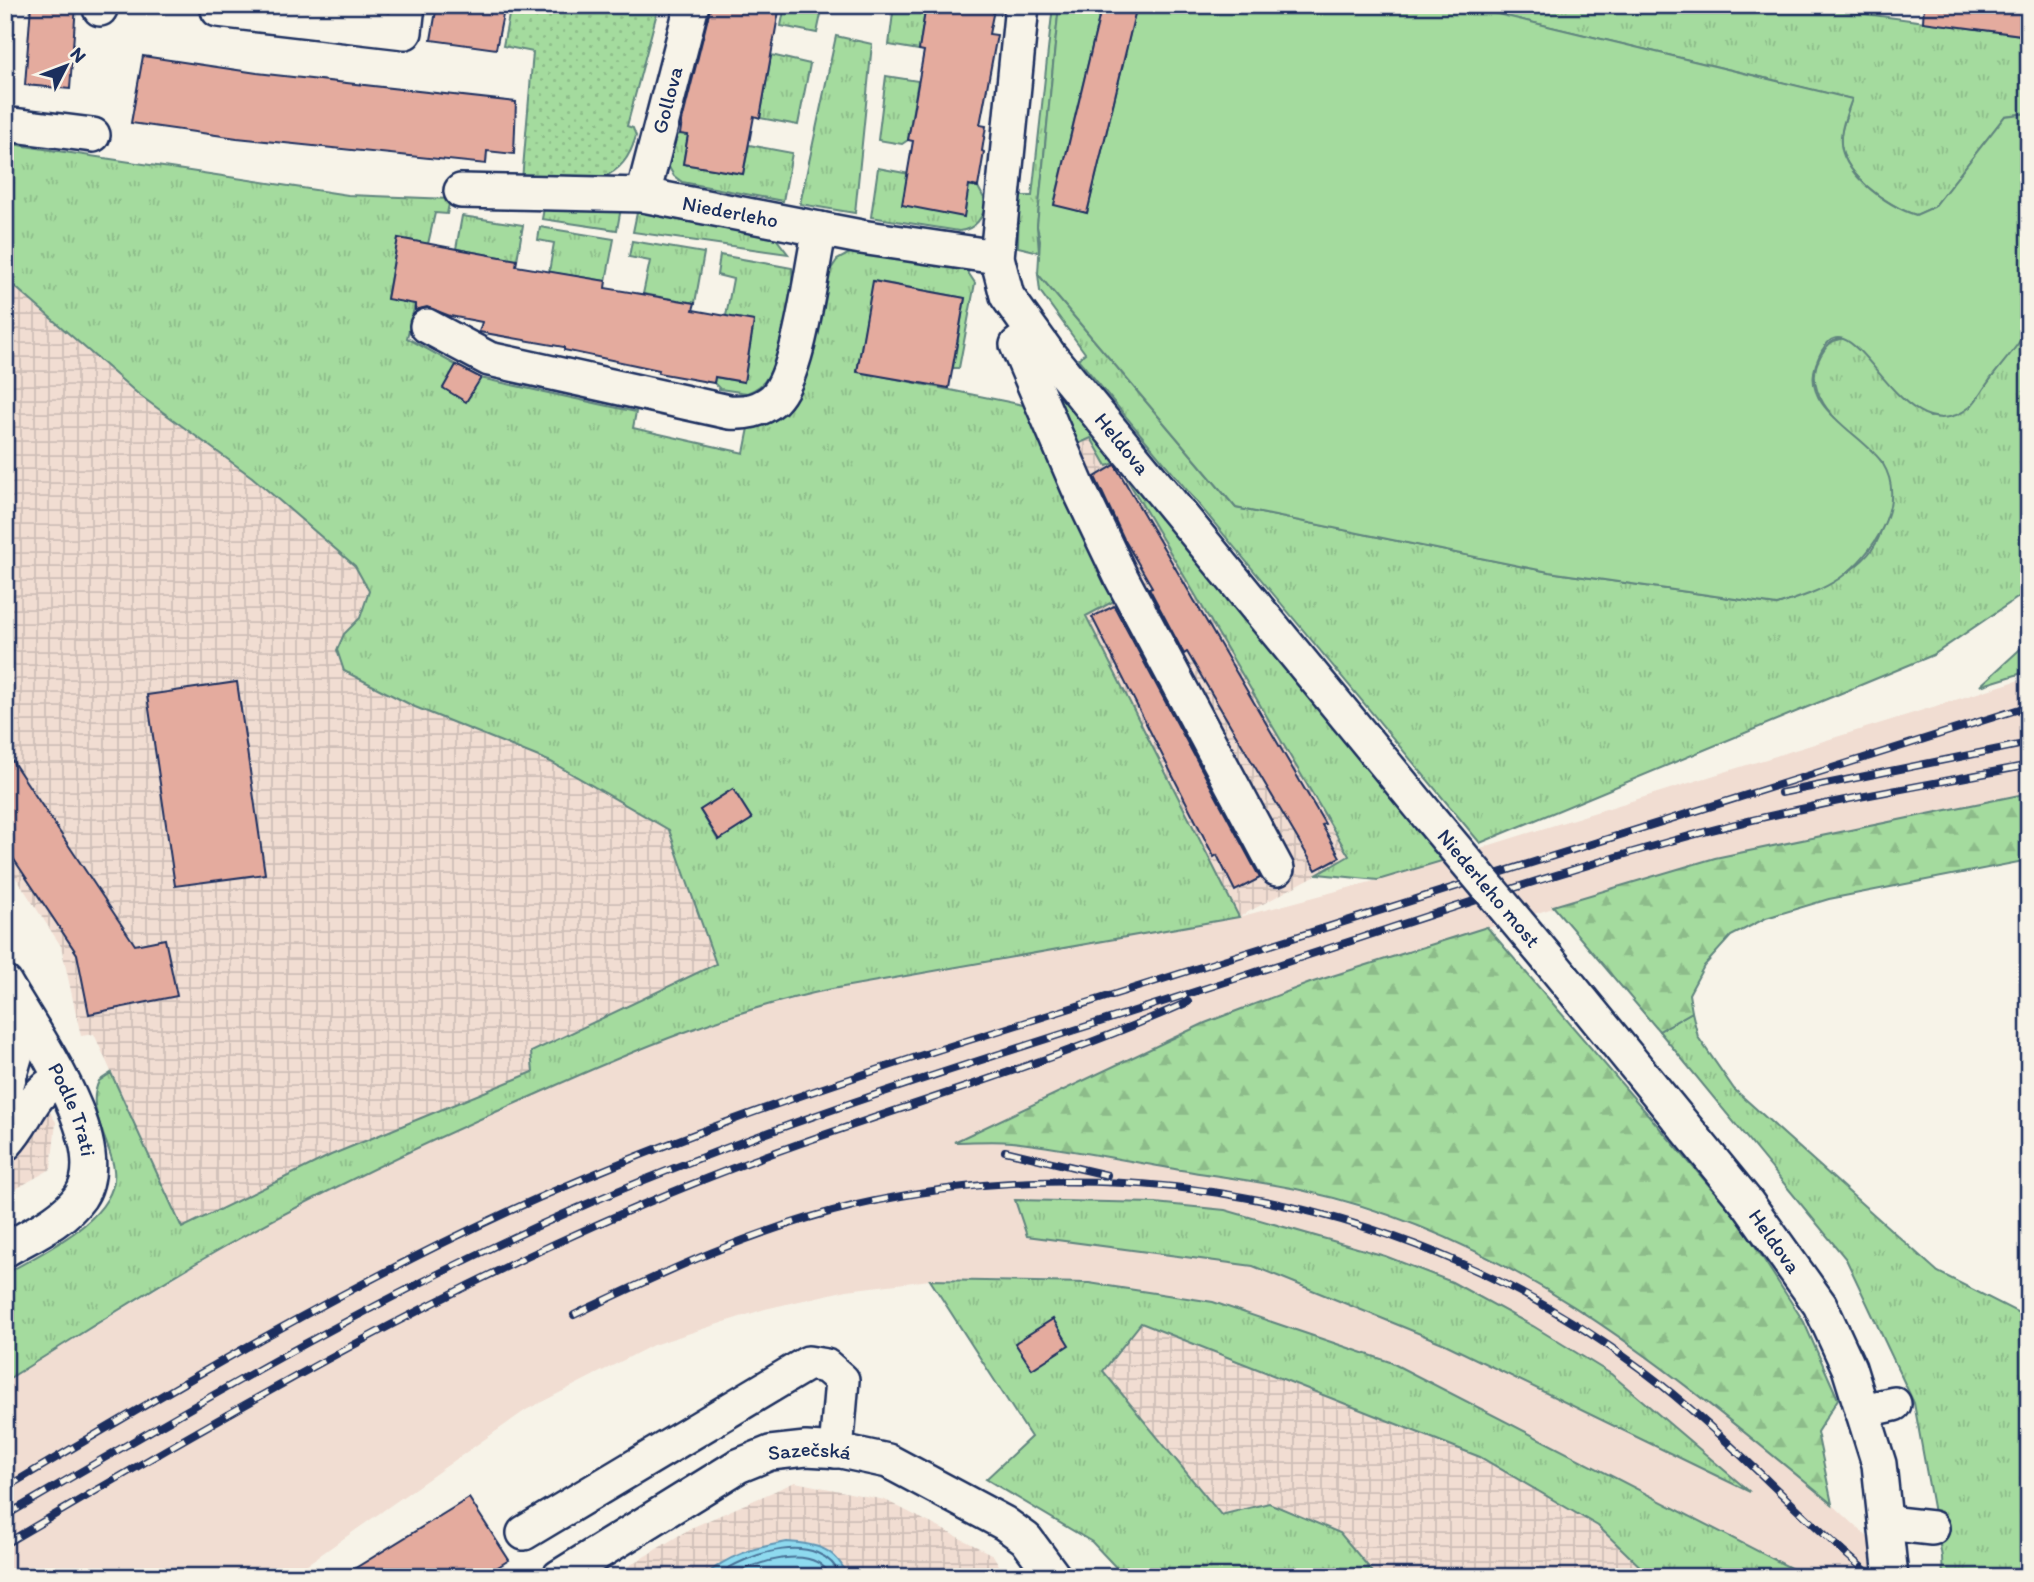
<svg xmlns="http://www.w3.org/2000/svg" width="2034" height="1582" font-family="Itim,sans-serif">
	<defs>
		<pattern id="industrial-grid" width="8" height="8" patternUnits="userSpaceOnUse" patternTransform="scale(1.75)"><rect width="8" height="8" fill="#f1ddd2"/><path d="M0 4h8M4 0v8" fill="none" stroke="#cebeb7"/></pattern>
		<pattern id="grass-tufts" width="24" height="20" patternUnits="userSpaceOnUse" patternTransform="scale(1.75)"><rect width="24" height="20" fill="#a4db9e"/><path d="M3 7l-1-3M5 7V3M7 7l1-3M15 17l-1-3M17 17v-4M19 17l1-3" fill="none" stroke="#8dbc8a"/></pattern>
		<pattern id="forest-firs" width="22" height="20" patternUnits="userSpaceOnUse" patternTransform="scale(1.75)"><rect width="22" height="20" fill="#a4db9e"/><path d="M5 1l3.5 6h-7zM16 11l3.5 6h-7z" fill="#8dbc8a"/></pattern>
		<pattern id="park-dots" width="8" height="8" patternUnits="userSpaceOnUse" patternTransform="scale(1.75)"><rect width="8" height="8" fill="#a4db9e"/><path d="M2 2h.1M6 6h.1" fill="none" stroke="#8dbc8a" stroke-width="1.8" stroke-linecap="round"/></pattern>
	</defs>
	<rect width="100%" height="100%" fill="#f7f3e8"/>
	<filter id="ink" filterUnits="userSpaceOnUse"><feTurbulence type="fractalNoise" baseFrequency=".0143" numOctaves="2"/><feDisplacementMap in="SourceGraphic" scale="14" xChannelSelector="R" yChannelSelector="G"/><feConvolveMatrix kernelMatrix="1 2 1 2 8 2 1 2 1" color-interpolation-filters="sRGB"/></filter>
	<g filter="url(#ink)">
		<!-- built -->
		<path fill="#f1ddd2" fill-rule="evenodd" d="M2029,677V793L1715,858L1310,983L1205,1023L956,1142L1009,1141L1306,1191L1390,1216L1473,1249L1533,1279L1602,1323L1672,1373L1832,1504L1911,1577H1808L1390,1362L1213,1302L1089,1283L982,1280H930L847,1290L765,1309L653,1345L526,1410L289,1577H5V1381L239,1238L359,1175L480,1118L660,1041L774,1002L832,989L1239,917L1378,880ZM1015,1201L1155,1203L1225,1210L1385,1256L1452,1282L1533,1326L1611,1374L1747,1490L1445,1344L1253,1266L1028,1236Z"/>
		<!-- industrial -->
		<path fill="url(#industrial-grid)" d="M5,278L138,394L252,477L355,566L369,591L360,618L344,634V671L415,707L551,762L669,830L716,964L531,1051L534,1072L331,1155L182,1228L94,1034L81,1036L61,946L5,861Z
			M1091,437L1107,466L1117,461L1349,857L1239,917L1086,616L1115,601L1054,456Z
			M5,1040L56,1122L51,1169L5,1195Z
			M1141,1323L1480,1457L1598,1526L1651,1577H1377L1340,1533L1270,1503L1221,1516L1103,1371Z
			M795,1482L885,1500L993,1555L1006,1577H611L691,1528Z"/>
		<!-- grass -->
		<path fill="url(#grass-tufts)" stroke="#60857e" stroke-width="2" fill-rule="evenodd" d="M785,5H823L817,33L781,26Z
			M894,5H926L919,50L889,45Z
			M1053,5H1059L1037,226L1039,252L1018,247L1019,196H1032Z
			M1460,5H1799L2029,36V113L2005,116L1934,207L1916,215C1888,207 1837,171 1841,136C1842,124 1849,111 1851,99Z
			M836,36L872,44L855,213L800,204Z
			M771,55L810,64L798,125L760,118Z
			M886,76L918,81L908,140L902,144L878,140Z
			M680,134L688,135L683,164L743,174L749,145L792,153L783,201L682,182L674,176L666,162L672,140Z
			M5,143L348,195L450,199L447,214L435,213L428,244L398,238L387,298L415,304L407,338L456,365L444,388L466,401L480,378L636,412L633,428L744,453L749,428L766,419L825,278L837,260L857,249L965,268L975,283L959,368H953L965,298L874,281L857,371L1038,408L1116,600L1086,616L1239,917L832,989C730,1010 634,1050 539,1093C438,1137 337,1184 240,1238C160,1282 83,1333 5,1381V1274C39,1254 120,1218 114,1170C113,1158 107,1145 103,1134C97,1115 90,1100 99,1081L111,1073L182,1228L331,1155L533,1072L531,1052L716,964L669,830L551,762L415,707L344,671L337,650L344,634L360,618L369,591L355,566L252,477L138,394L5,278ZM733,789L752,819L718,840L700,810Z
			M878,168L978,187L986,202C984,217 975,230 959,231L871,217Z
			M545,203L621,208L617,230L542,219Z
			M638,208L774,236L788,254L633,232Z
			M462,216L523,225L517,260L456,249Z
			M540,227L614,239L606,281L549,272L554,243L538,240Z
			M632,241L704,253L695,303L643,294L650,261L629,257Z
			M720,255L792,268C794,292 781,355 768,376C763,385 757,389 747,393L720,389L714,383L715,377L744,382L754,321L726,316L733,279L717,275Z
			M1038,274L1236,508L1549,572L1777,605C1810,594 1873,569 1881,530C1885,509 1882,485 1883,463C1856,435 1795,399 1821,355C1828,343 1833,339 1847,338L1930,417L1950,415L1970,407L2029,327V590L1933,655L1480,843L1078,359L1085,353L1040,291Z
			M1044,361L1445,860L1378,880L1318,874L1349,856L1117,462L1107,466L1091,438L1069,448Z
			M2029,641V671L1980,686Z
			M1692,1012L1698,1037L1734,1089L1938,1272L2029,1318V1577H1943L1942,1557L1914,1403L1846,1259L1659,1031Z
			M1015,1200L1155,1203L1225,1210L1385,1256L1452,1282L1533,1326L1611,1374L1750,1492L1445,1344L1253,1266L1027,1236Z
			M930,1280L1089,1283L1213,1302L1390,1362L1808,1577H1651L1598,1526L1480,1457L1141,1323L1103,1371L1221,1515L1269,1503L1340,1533L1377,1577H1125L1092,1542L986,1479L1031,1437Z"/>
		<!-- forest -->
		<path fill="url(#forest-firs)" stroke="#60857e" stroke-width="2" d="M2029,793V860L1829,899L1766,918L1731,936L1704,966L1689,994L1692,1012L1659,1031L1553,906L1715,858Z
			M1487,927L1737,1218L1804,1322L1838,1399L1817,1432L1832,1504C1670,1371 1515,1237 1305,1191C1260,1181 1214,1176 1169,1168C1117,1159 1064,1148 1012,1142C993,1140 973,1142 954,1142L1205,1023L1310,983Z"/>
		<!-- park -->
		<path fill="url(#park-dots)" stroke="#60857e" stroke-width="2" d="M511,5H659L627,126L633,128L636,136C620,195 572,180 522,180L533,52L503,46Z"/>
		<!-- garden -->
		<path fill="#a4db9e" stroke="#60857e" stroke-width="2" d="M1059,5H1102L1054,204L1087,213L1137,5H1460L1852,99C1848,110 1842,124 1841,136C1837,171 1887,207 1916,215L1934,207L2005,116L2029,113C2029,164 2029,215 2029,267C2029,285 2033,308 2029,325C2025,339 1998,368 1989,381C1983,389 1977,401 1970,407C1896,465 1850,270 1816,364C1800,409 1864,434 1883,464C1907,503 1873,555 1840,578C1821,591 1799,598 1777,605L1549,572L1236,508L1038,274L1040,240L1037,226Z"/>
		<!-- water -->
		<path fill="#8edaef" stroke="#6096b5" stroke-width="2" d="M787,1542C817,1544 836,1548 848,1577H704C726,1555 758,1547 787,1542Z"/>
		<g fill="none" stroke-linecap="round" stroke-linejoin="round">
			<!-- shore -->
			<path stroke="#497398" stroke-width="2" d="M715,1577C746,1553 821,1528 841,1577
				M729,1577C755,1563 814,1541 831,1577"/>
		</g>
		<!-- building -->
		<path fill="#e4ab9e" stroke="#1b2f5e" stroke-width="2" d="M31,5H76L70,89L25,85Z
			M437,5H505L496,49L431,40Z
			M711,5H780L760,118L754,116L743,174L683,164L688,135L680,134L682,121Z
			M926,5H995L989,34L997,35L980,125L986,126L982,151L984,152L978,187L969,185L964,217L902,205L913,141L908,140L924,51L919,50Z
			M1102,5H1137L1087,213L1054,205Z
			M1924,5H2029V36L1923,22Z
			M143,56L257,73L516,102L514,154L487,151L486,164L237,138L131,123Z
			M398,238L517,260L516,266L606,281L605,288L695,303L693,310L754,321L744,382L715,377L714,383L658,373L659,370L564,350V347L479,332L482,322L450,316L427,307L415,310V304L387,299Z
			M873,281L965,298L949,388L857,372Z
			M456,365L481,378L466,402L443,388Z
			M1115,465L1325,824L1322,825L1340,857L1316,870L1187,652L1184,654L1149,588L1152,587L1124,539L1095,477Z
			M1114,606L1260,878L1235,891L1217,855L1214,857L1092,617Z
			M237,682L265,874L175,886L147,695Z
			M5,750L135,945L165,939L177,996L89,1014L77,954L5,846Z
			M733,789L752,819L719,840L700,810Z
			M1053,1319L1069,1345L1032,1369L1015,1343Z
			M469,1498L509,1560L482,1577H341Z"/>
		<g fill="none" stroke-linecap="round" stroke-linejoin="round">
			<!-- minor casing -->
			<g stroke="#1b2f5e" stroke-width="38">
				<g id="minor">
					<path d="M100,5V9"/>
					<path d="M217,5L218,10L405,32L408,5"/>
					<path id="s1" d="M1022,5L997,257L1007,296L1050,356L1429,817"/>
					<path d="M5,124L93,135"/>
					<path id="s2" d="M461,191L643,195L861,237L997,257"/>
					<path id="s3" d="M643,195L692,5"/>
					<path d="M427,326L489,359L729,412C746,413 760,411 774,399C800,374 811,268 820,229"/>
					<path d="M1033,333L1017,345L1078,487L1121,577L1277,869"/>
					<path id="s4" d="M1548,959L1748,1204L1820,1305L1849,1368L1879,1464L1891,1577"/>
					<path id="s5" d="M5,983C32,1031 116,1145 80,1197C62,1222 30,1235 5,1250"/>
					<path d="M5,1091L26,1020"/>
					<path d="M5,1144C29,1119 27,1097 60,1078"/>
					<path d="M1862,1411L1894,1404"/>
					<path d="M1887,1523L1932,1528"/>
					<path d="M524,1533L808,1363L826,1366L842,1380L836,1451"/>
					<path id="s6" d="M559,1577L738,1466L770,1453L806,1449L841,1451L888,1461L1004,1523L1026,1539L1054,1577"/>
				</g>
			</g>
			<!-- minor -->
			<use href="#minor" stroke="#f7f3e8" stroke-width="33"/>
			<!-- rail casing -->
			<g stroke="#1b2f5e" stroke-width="8">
				<path id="rail" d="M1781,793L2029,743
					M1005,1151L1107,1175
					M574,1315C666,1271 757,1228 857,1205C1126,1144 1420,1202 1641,1369C1724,1431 1793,1511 1873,1577
					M5,1488C172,1389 338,1290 514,1209C654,1145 798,1095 944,1048L2029,706
					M5,1516C190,1408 374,1298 571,1211C792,1114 1022,1048 1250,974C1402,925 1554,872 1708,831C1814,803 1922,786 2029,765
					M5,1544C228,1413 449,1282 690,1185C854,1118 1026,1075 1188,1002"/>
			</g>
			<!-- rail -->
			<use href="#rail" stroke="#f7f3e8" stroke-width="5" stroke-dasharray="16" stroke-linecap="butt"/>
			<!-- minor-bridge casing -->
			<g stroke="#1b2f5e" stroke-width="38" stroke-linecap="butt">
				<g id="minor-bridge">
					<path id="s7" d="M1429,817L1548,959"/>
				</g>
			</g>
			<!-- minor-bridge -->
			<use href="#minor-bridge" stroke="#f7f3e8" stroke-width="33"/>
		</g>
	</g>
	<g text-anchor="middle" stroke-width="5" stroke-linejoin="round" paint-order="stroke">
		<!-- street labels -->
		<g font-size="21" fill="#1b2f5e" stroke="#f7f3e8">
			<text dy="7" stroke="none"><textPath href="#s3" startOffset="98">Gollova</textPath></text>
			<text dy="7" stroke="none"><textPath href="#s2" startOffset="271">Niederleho</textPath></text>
			<text dy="7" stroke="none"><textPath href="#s1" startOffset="481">Heldova</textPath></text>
			<text dy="7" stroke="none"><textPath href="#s7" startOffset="93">Niederleho most</textPath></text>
			<text dy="7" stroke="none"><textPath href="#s5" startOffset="144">Podle Trati</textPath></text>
			<text dy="7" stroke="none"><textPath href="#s4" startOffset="362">Heldova</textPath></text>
			<text dy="7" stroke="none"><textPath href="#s6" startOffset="285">Sazečská</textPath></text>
		</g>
	</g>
	<!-- margin -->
	<rect width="2034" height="1582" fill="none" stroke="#f7f3e8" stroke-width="28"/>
	<rect x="14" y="14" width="2006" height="1554" fill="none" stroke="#1b2f5e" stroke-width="2.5" filter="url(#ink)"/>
	<!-- north arrow -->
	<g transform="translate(66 66) rotate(48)" stroke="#f7f3e8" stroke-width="5" paint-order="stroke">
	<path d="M0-5L12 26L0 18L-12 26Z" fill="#1b2f5e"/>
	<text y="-10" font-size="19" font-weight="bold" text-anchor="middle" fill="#1b2f5e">N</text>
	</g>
</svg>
